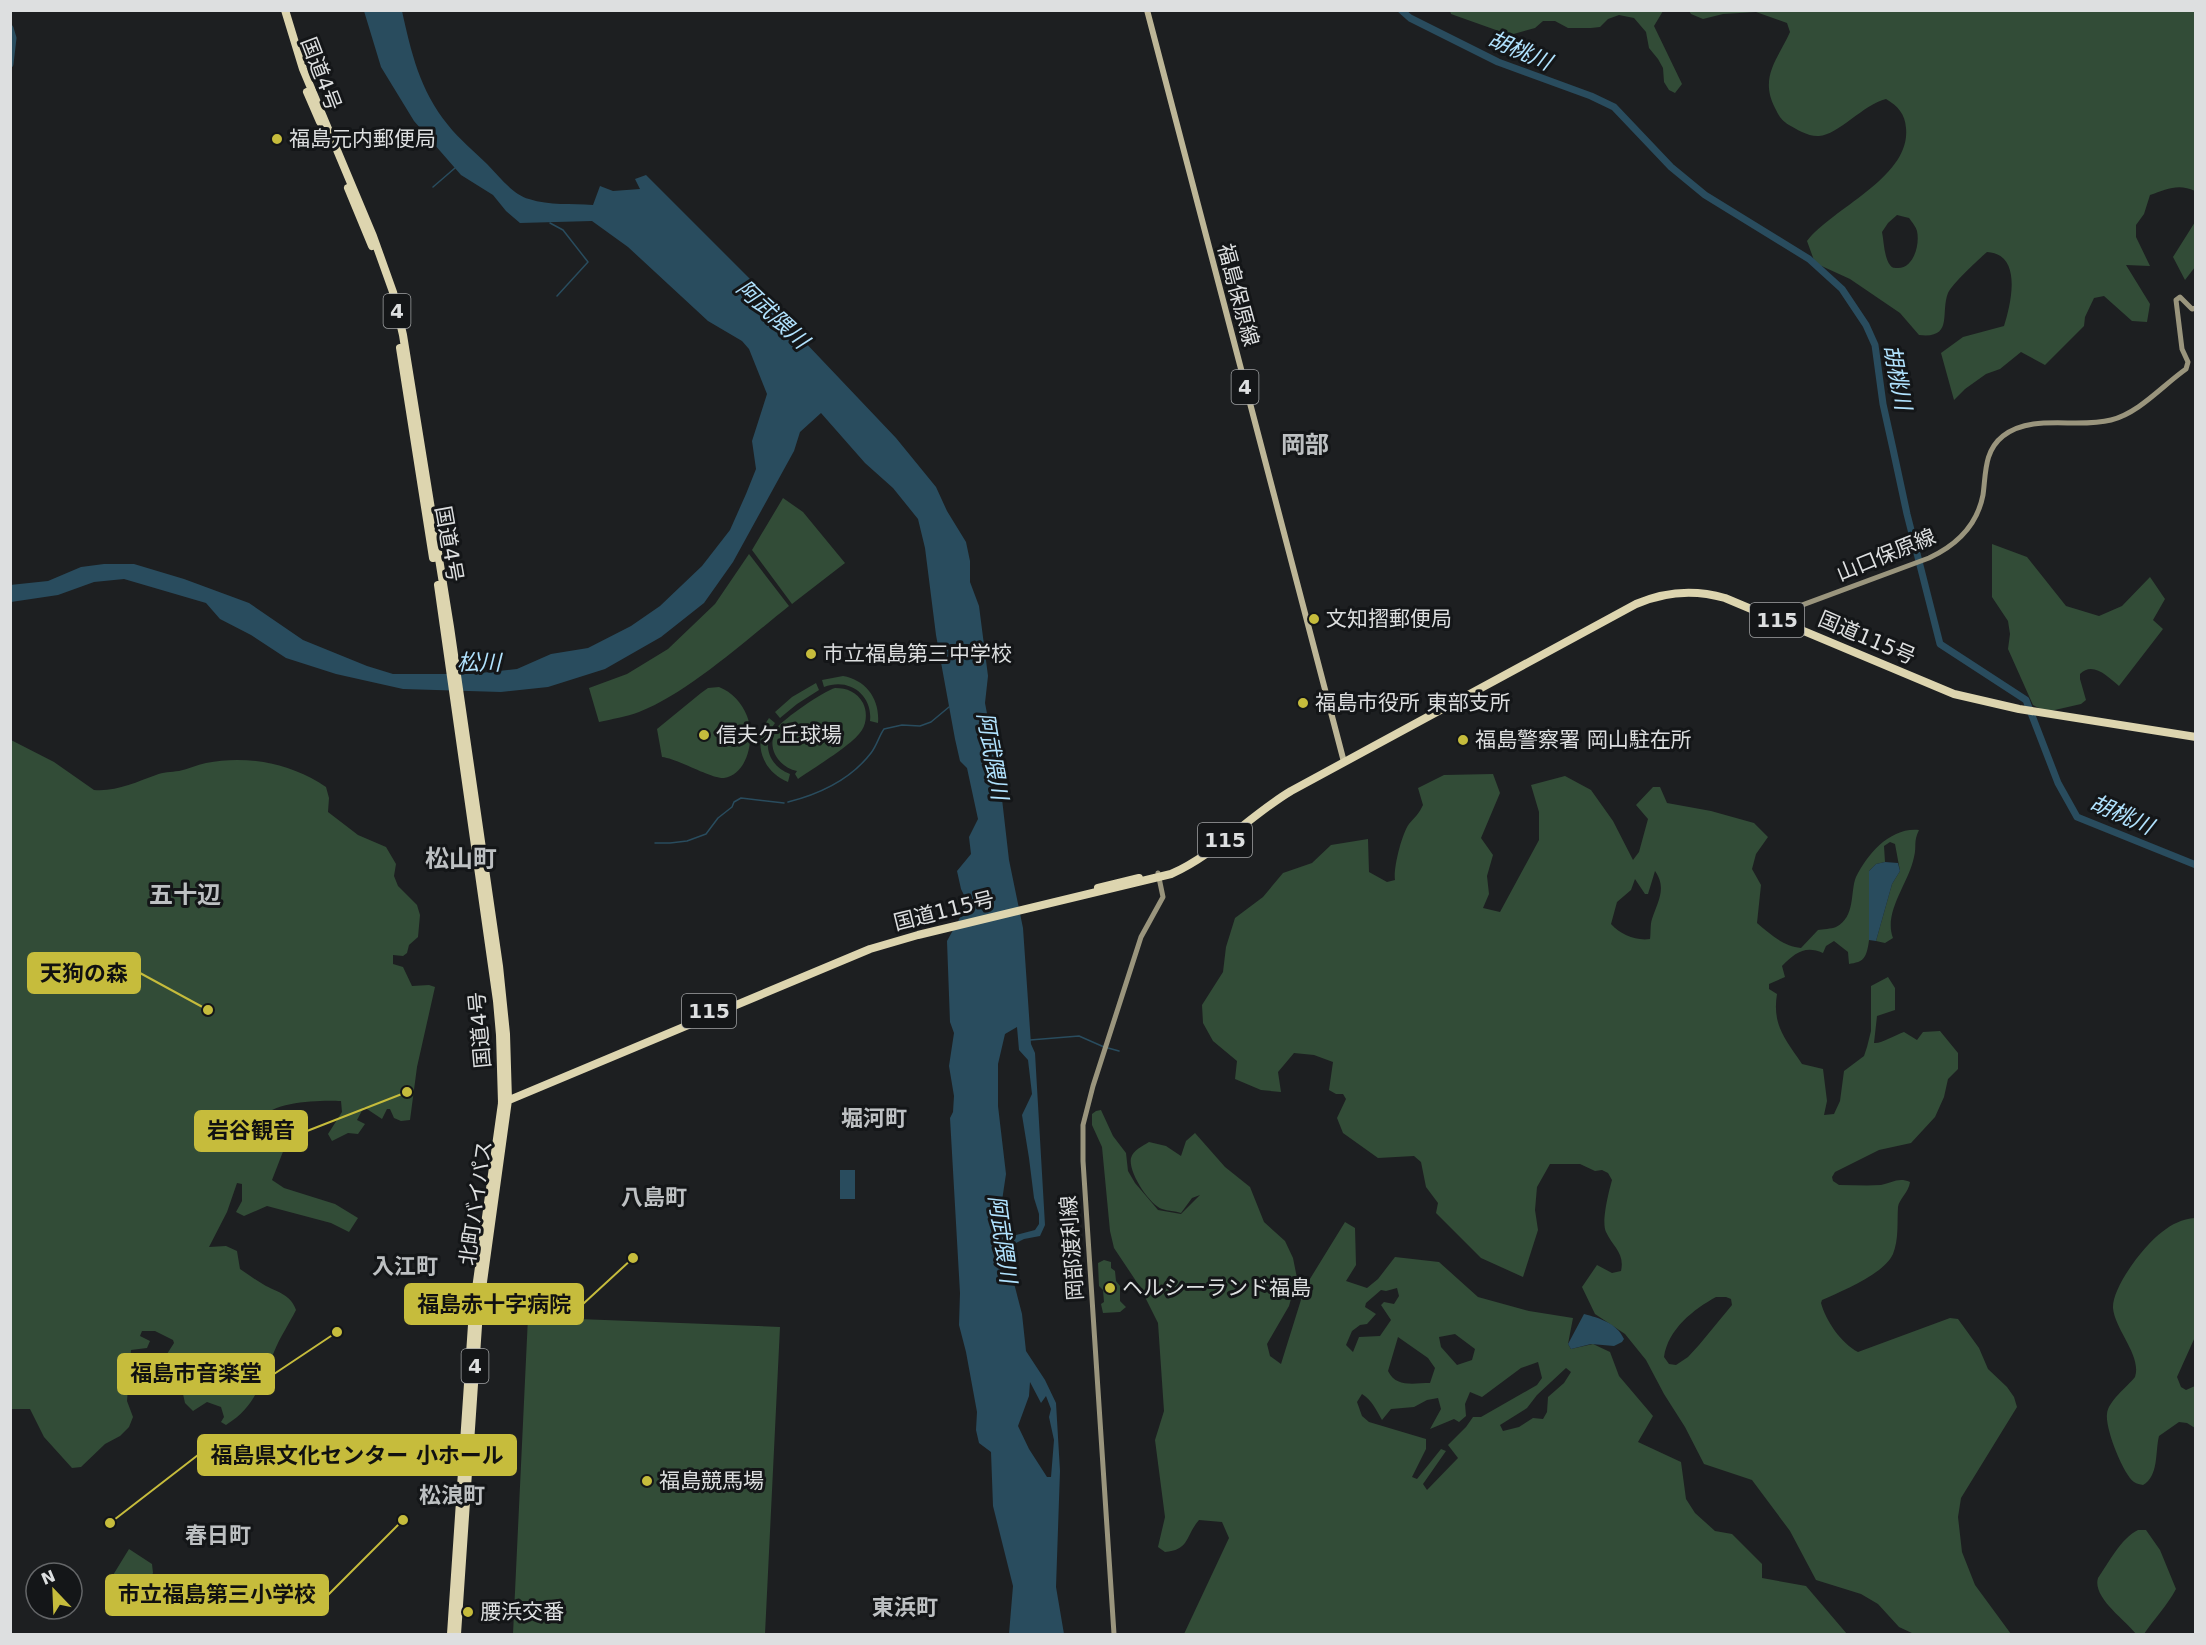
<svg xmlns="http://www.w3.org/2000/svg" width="2206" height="1645" font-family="'DejaVu Sans','Noto Sans JP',sans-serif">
	<rect width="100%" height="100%" fill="#1d1f21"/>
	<!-- green -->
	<path fill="#324c37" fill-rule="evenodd" d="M1450,11H1663L1654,26L1682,84L1675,93L1669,90L1664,82L1663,68L1658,59L1649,48L1646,32L1634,18L1619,15L1608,19L1600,27L1591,28H1568L1555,21H1543L1535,28L1510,35L1451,14Z
		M1689,11H2195V191C2179,183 2166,189 2150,195L2144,214L2136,225V237L2150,266L2126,265L2150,304L2147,322L2132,321L2104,296L2094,298L2085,317L2084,326L2045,365L2021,352L2000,369L1986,374L1965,389L1954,400L1941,353L1963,337L2004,326C2011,304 2023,254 1987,252C1978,260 1953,283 1948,293C1940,313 1954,339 1919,335L1900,313L1850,279L1815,263L1807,241C1834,207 1911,177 1906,128C1905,114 1898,106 1886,99C1864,104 1838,135 1819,136C1809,137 1796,129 1789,125C1781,120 1779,116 1775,108C1759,77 1778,59 1790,32L1787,23L1756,12L1723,14L1703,19L1691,14ZM1897,215L1909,218C1912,222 1916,227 1917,231C1920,244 1914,268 1898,268C1894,268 1892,268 1890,265C1884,257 1884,242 1882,232L1888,223Z
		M2195,222V267L2185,280L2173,257Z
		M783,498L803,512L845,563L792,604L752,550Z
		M1992,544L2027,557L2066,606L2099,616L2122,606L2150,577L2165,599L2153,620L2163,629L2119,686C2108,677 2093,661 2080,674V679L2086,700L2081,704L2046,712L2033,705L2008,649L2010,634L2008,621L1992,597Z
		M749,554L789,606C746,640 688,693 639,712C626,717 612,719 599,722L589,688L627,674L668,649L715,604Z
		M843,676C866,680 880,699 878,723L870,721C873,695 849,677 824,687L822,680Z
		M816,683L819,690L797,704L780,718L775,712L792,697Z
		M719,687C732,692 742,703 747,716C755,736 749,774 724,778C711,779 679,759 662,757L657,729L701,693L708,688Z
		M835,688C847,688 857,692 863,703C867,711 867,722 862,730C853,745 813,768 798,779L795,774L797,771C778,767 765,747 777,728C783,719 824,691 835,688Z
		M769,718L775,723C761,742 768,766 790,774L788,782C761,771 752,741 769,718Z
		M11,740L54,762L94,790C116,792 136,782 156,775C163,772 171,772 179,771C188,769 197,765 206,763C247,755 291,763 326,787L329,798L328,812L358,835L386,847L396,864L394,876L398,886L417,905L420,915L418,937L409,945L407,953L403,956L393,955V964L403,967L412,986L429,985L435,987L417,1067L410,1120L401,1121L394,1118L390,1109H387L382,1119L364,1107L357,1120L365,1124L358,1134L348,1133L332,1141L328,1134L342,1112L341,1101C320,1100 273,1101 261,1119L263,1128L284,1144V1149L272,1180L284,1188L335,1204L358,1218L349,1232L331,1223L267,1206L244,1216L236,1212L242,1201V1184L237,1183L227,1212L209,1247L226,1246L237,1251L240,1269C249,1275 257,1281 266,1286C278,1292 291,1295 296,1310C289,1324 280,1337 274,1352C260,1382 257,1406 226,1425L221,1422L224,1417L221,1407L207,1402L193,1411L185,1403L181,1385L167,1360V1354L174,1343L173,1340L155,1331H142L140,1336L150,1341L147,1348L131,1350L127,1401L133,1417L129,1427L120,1436L105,1444L81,1467L72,1468L44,1437L30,1409H11Z
		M1493,774L1500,793L1481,838L1493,855L1487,876L1489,894L1483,908L1500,912L1539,840V812L1531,785L1565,776L1591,790L1613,821L1633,860L1639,852L1648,819L1636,805L1653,787H1660L1667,803L1711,811L1754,823L1768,837L1756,854L1752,869L1761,885L1757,923C1770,934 1784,947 1801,948L1818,930C1823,929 1831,929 1836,927C1856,917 1850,891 1856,877C1868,853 1891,827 1919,830C1913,842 1917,846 1914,857C1909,883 1883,912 1893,938L1885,943L1876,941L1892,884L1900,871L1895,844L1890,842L1884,846L1885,862L1876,864L1869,871C1870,888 1873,943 1865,956C1862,962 1855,963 1849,964L1848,952L1834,941L1826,946L1823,953C1805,945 1795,953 1782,966L1785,977L1769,984V989L1777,994C1772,1025 1785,1039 1802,1064L1823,1069L1827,1101L1824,1115L1834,1114L1840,1101L1844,1071L1864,1056L1867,1047L1871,1031V986L1888,977L1895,988V1010L1877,1016L1874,1043C1881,1044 1895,1035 1904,1032L1917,1040L1923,1032L1940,1031L1958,1053V1069L1948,1079L1944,1097L1935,1117L1911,1143L1879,1150L1835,1172L1832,1177L1833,1181L1839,1185C1853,1185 1867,1186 1881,1185C1892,1183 1898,1177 1910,1182C1909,1192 1899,1199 1898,1207C1897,1222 1899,1239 1893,1254C1884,1274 1842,1291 1822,1300L1821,1303C1826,1321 1841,1343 1858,1352L1950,1318L1958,1319L1979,1348L1988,1369L2007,1387L2014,1397L2017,1407L1961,1498L1958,1517L1962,1552L1975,1585L2011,1634H1914L1899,1627L1878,1604L1861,1594L1816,1580L1790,1531L1752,1480L1704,1464L1685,1427L1664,1394L1646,1360L1625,1334L1595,1314L1582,1287L1597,1265L1612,1273L1621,1271C1625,1253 1613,1247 1606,1232C1601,1222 1609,1191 1612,1180L1608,1173L1602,1170L1595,1171L1580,1164H1550L1537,1187L1535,1210L1538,1230L1523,1277L1481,1258L1436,1213L1438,1203L1426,1187L1421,1162L1414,1156L1378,1158L1343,1133L1337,1118L1346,1099L1343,1094H1336L1329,1090L1333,1062L1314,1055L1294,1053L1278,1072L1281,1092L1261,1090L1235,1079L1237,1061L1213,1041L1203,1023L1202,1005L1223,972L1226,947L1235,918L1263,897L1283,873L1312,863L1331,845L1368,839L1369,872L1387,882L1395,880C1393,869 1402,833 1409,824C1415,817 1419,814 1423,805L1418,788L1444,775ZM1655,871C1667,888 1658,901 1652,919C1650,925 1651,933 1650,939C1636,941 1621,935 1611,924L1617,902L1631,890L1635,879L1645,894H1648ZM1716,1297H1726L1731,1299L1732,1305L1699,1345L1688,1357L1676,1365L1669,1364L1664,1357C1668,1329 1694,1309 1716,1297Z
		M1101,1110L1113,1136L1126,1153L1128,1171L1135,1183L1158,1210L1181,1214L1200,1195L1192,1198L1181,1213C1175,1211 1168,1211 1162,1209C1149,1204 1128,1172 1131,1158C1133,1150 1143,1146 1149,1142L1166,1146L1181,1156L1186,1141L1195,1133L1225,1167L1250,1187L1264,1222L1285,1241L1293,1258L1297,1278L1289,1306L1267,1344L1270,1356L1281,1364L1305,1287L1345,1222L1355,1228L1356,1265L1346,1281L1367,1288L1378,1279L1395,1257L1439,1262L1478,1297L1529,1311L1573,1318L1568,1344L1571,1349L1593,1344L1610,1352L1619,1376L1653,1416L1638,1442L1681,1462L1686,1499L1695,1513L1715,1531L1732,1534L1762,1564V1578L1806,1586L1847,1634H1184L1229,1538L1222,1522L1199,1520C1185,1536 1190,1550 1165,1552L1158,1547L1165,1517L1155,1440L1164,1411L1158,1323L1140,1287L1114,1248L1110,1231L1102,1147L1092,1125V1114L1096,1111ZM1397,1288L1399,1296L1394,1304L1384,1302L1381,1305L1391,1320L1380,1336L1359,1337L1353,1352L1346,1345L1352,1331L1360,1325L1367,1324L1376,1314L1365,1307L1366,1303L1381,1290L1386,1291ZM1455,1334L1475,1349L1472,1360L1457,1365L1441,1347L1439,1337ZM1398,1337L1428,1358L1435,1368L1430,1383C1414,1383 1396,1388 1388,1371ZM1538,1362L1542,1378L1537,1385L1481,1417H1473L1466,1427L1448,1445L1458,1458L1427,1490L1423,1484L1446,1451L1441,1449L1417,1479L1412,1477L1426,1449V1439L1369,1422L1362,1416L1357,1402L1362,1394C1372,1400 1376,1410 1382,1420L1391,1409L1414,1407L1427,1400L1438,1398L1441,1409L1430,1429L1454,1419L1459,1422L1466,1416L1465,1404L1470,1392L1482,1397L1521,1368ZM1566,1368L1571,1372L1564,1383L1548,1397L1547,1412L1543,1419L1533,1418L1519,1427L1503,1431L1500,1425L1527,1408L1537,1395Z
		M2195,1218V1337L2177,1377L2181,1387L2186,1390L2195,1386V1428L2187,1423L2179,1422L2159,1436C2155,1452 2159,1476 2143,1485C2140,1484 2137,1484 2134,1482C2123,1474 2105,1428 2107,1414C2108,1401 2127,1387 2135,1377C2142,1356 2115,1330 2113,1308C2112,1287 2145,1244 2162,1232C2172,1224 2182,1219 2195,1218Z
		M1104,1260L1111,1262V1268L1115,1271L1116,1281L1120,1286V1301L1126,1307L1120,1312L1103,1313L1101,1304L1104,1302L1103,1290L1099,1286L1098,1263Z
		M528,1317L780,1327L765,1634H513Z
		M2138,1530H2146L2160,1550L2176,1589C2167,1606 2154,1619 2144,1634H2136C2124,1619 2092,1597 2098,1578C2108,1564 2121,1538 2138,1530Z
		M129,1549L152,1564L153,1573L139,1599L110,1580Z"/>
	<!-- water -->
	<path fill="#294c5e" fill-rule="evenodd" d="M364,11H402C411,52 420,91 448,125C459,139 474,151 487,164C499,176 512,194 529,199C550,206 571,203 593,205L600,186L613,191L640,189L635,179L646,175L764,293L783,319L896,438L936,487L947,511L966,542L970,561V582L979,606L988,676L985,703L994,751L1003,770L1002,799L1009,860L1023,928L1031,1044L1035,1053L1045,1225L1040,1236L1024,1239L1016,1243L1009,1264L1022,1314L1026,1351L1045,1380L1056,1403L1060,1471L1056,1587L1064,1634H1009L1013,1586L993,1506L991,1452L979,1443L976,1430L977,1412L966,1352L959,1325L960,1293L950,1118L953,1112L954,1096L949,1066L954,1033L950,1022L947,941L968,903L961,889L957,871L971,854L969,837L978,819L967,768L960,761L955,739L936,635L925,548L918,519L893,488L865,463L821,413L800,432L794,451L733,562L704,603L661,637L605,669L548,687L501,692L403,689L336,674L286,658L251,635L220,619L206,603L124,579L94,582L58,595L11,602L10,585L48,581L81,567L104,564H134L184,579L249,603L303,640L367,666L393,674H471L517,669L551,654L588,648L631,626L660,606L702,566L730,530L746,494L756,469L752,441L767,394L749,349L742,341L708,321L628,247L592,221L520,223L506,211L493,195L461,175L414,121L381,67ZM1017,1027L1019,1050L1028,1060L1032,1094L1022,1115L1029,1158L1034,1198L1039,1214V1224L1035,1230L1016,1235L1004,1248L1000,1214L1006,1174L998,1106V1064L1005,1034ZM1030,1382L1041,1403L1046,1396L1051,1409L1049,1417L1054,1440L1051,1477H1047L1029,1449L1018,1426L1029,1396Z
		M1885,862L1898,863L1900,871L1892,884L1876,941L1869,940V871L1876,864Z
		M840,1170H855V1199H840Z
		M1584,1314C1599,1318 1617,1323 1624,1339L1622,1342L1614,1346L1591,1344L1571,1349L1568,1344Z"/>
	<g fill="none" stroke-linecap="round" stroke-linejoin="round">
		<!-- stream -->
		<path stroke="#294c5e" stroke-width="1.5" d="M433,187L455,168
			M550,223L563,230L588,262L557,296
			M788,802C820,794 851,779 871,753C877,745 879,736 884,729L902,725L920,726L931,722L949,707
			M655,843H670L687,841L706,834L718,818L732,807L734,802L741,798L784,803
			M1030,1040L1079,1036L1104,1047
			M1108,1048L1119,1051"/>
		<!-- river -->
		<path stroke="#294c5e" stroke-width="7" d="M1401,10L1410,18L1498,62L1591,96L1614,107L1671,167L1705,195L1809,259L1842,289L1866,325L1875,345L1883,404L1893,449L1907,514L1940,644L2026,700L2058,783L2077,817L2196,865
			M10,28L13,38L10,64"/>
		<!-- secondary -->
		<path stroke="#9a957d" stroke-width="5" d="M1770,617L1929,558C1957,545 1977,526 1983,495C1986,473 1984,451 2003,436C2033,413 2076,429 2111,420C2139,413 2162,386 2186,369L2188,362L2182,349L2176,300L2180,297L2192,309L2196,308
			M1114,1634L1083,1161V1125L1093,1086L1141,937L1163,897L1158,873"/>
		<!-- primary -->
		<path stroke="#bdb697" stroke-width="6" d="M1147,10L1344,762"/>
		<!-- highway -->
		<path stroke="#ddd5af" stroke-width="8" d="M285,10L303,69L373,236L393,292L403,335L450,627L499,966L506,1034L508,1100L479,1311L457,1634
			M307,92L320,122
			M348,188L372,246
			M400,348L433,558
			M438,585L497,1001L500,1035L502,1103L473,1310L451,1634
			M1098,888L1139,878
			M502,1103L870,949L918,935L1171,874C1216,854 1249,816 1291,791L1636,604C1666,591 1694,589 1725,598L1954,694L2019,709L2196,737"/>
	</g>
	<!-- markers -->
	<g fill="#c6bc3c" stroke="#141618" stroke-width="2">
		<circle cx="277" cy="139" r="6"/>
		<circle cx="1314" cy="619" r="6"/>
		<circle cx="811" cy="654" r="6"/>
		<circle cx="1303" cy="703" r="6"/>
		<circle cx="704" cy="735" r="6"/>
		<circle cx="1463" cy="740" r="6"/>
		<circle cx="1110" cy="1288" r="6"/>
		<circle cx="647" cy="1481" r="6"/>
		<circle cx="468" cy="1612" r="6"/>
	</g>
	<g text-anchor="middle" stroke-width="6" stroke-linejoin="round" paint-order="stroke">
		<!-- shield labels -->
		<g fill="#141618" stroke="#a1a3a4" stroke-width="1.5">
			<rect x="383.5" y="294" width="27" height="34" rx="4.5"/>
			<rect x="1231.5" y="370" width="27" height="34" rx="4.5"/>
			<rect x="1750" y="603" width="54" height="34" rx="4.5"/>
			<rect x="1198" y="823" width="54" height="34" rx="4.5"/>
			<rect x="682" y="994" width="54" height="34" rx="4.5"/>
			<rect x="461.5" y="1349" width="27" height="34" rx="4.5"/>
		</g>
		<g font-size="20" font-weight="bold" fill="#dddfe0">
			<text x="397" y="318">4</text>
			<text x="1245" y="394">4</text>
			<text x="1777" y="627">115</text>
			<text x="1225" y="847">115</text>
			<text x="709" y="1018">115</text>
			<text x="475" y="1373">4</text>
		</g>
		<!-- street labels -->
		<g font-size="21" fill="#dddfe0" stroke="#141618">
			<text transform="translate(321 74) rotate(69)" y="7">国道4号</text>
			<text transform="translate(1238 295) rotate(75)" y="7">福島保原線</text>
			<text transform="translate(449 544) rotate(80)" y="7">国道4号</text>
			<text transform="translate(1886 555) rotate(-22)" y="7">山口保原線</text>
			<text transform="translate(1867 638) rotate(23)" y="7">国道115号</text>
			<text transform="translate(944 911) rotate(-14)" y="7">国道115号</text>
			<text transform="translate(480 1030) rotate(-95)" y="7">国道4号</text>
			<text transform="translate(476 1203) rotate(-82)" y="7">北町バイパス</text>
			<text transform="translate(1072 1248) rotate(-94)" y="7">岡部渡利線</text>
		</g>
		<!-- poi labels -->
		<g font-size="21" fill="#dddfe0" stroke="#141618" text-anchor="start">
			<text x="289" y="146">福島元内郵便局</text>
			<text x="1326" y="626">文知摺郵便局</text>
			<text x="823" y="661">市立福島第三中学校</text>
			<text x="1315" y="710">福島市役所 東部支所</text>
			<text x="716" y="742">信夫ケ丘球場</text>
			<text x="1475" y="747">福島警察署 岡山駐在所</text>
			<text x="1122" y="1295">ヘルシーランド福島</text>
			<text x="659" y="1488">福島競馬場</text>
			<text x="480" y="1619">腰浜交番</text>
		</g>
		<!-- water labels -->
		<g font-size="22" font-style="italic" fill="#b1e3ff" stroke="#141618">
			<text transform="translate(1520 50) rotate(23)" y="8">胡桃川</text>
			<text transform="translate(773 314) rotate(43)" y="8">阿武隈川</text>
			<text transform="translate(1898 377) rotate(79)" y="8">胡桃川</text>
			<text x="479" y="670">松川</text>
			<text transform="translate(993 756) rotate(80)" y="8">阿武隈川</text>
			<text transform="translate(2122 814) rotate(24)" y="8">胡桃川</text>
			<text transform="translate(1003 1239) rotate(82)" y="8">阿武隈川</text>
		</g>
		<!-- neighbourhood labels -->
		<g font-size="22" font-weight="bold" fill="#bdc0c2" stroke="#141618">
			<text x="874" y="1126">堀河町</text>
			<text x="654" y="1205">八島町</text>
			<text x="405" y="1274">入江町</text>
			<text x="452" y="1503">松浪町</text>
			<text x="218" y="1543">春日町</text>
			<text x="905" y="1615">東浜町</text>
		</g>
		<!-- quarter labels -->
		<g font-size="24" font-weight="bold" fill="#bdc0c2" stroke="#141618">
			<text x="1305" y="453">岡部</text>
			<text x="461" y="867">松山町</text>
			<text x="185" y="903">五十辺</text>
		</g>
	</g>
	<!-- callouts -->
	<path fill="none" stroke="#c6bc3c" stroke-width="2" d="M208 1010L140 973M407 1092L307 1131M633 1258L583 1304M337 1332L274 1374M110 1523L198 1455M403 1520L328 1595"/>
	<g fill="#c6bc3c" stroke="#141618" stroke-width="2">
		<circle cx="208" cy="1010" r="6"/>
		<circle cx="407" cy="1092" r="6"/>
		<circle cx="633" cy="1258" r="6"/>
		<circle cx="337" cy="1332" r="6"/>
		<circle cx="110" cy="1523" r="6"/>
		<circle cx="403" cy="1520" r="6"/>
	</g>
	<g fill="#c6bc3c" stroke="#c6bc3c" stroke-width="2">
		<rect x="28" y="953" width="112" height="40" rx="6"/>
		<rect x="195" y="1111" width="112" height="40" rx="6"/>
		<rect x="405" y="1284" width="178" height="40" rx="6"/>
		<rect x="118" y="1354" width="156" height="40" rx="6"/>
		<rect x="198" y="1435" width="318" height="40" rx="6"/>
		<rect x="106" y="1575" width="222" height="40" rx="6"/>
	</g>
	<g font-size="22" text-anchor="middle" font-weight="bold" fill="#111">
		<text x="84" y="981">天狗の森</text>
		<text x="251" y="1138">岩谷観音</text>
		<text x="494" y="1312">福島赤十字病院</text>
		<text x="196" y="1381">福島市音楽堂</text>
		<text x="357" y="1463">福島県文化センター 小ホール</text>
		<text x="217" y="1602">市立福島第三小学校</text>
	</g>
	<!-- border -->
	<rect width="2206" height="1645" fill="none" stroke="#dddfe0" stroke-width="24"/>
	<!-- north arrow -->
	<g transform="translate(54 1591) rotate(337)"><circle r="28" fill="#141618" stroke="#646668" stroke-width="1.5"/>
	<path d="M0-4.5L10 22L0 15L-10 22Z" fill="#c6bc3c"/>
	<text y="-9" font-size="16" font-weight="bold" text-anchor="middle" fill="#dddfe0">N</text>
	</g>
</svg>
